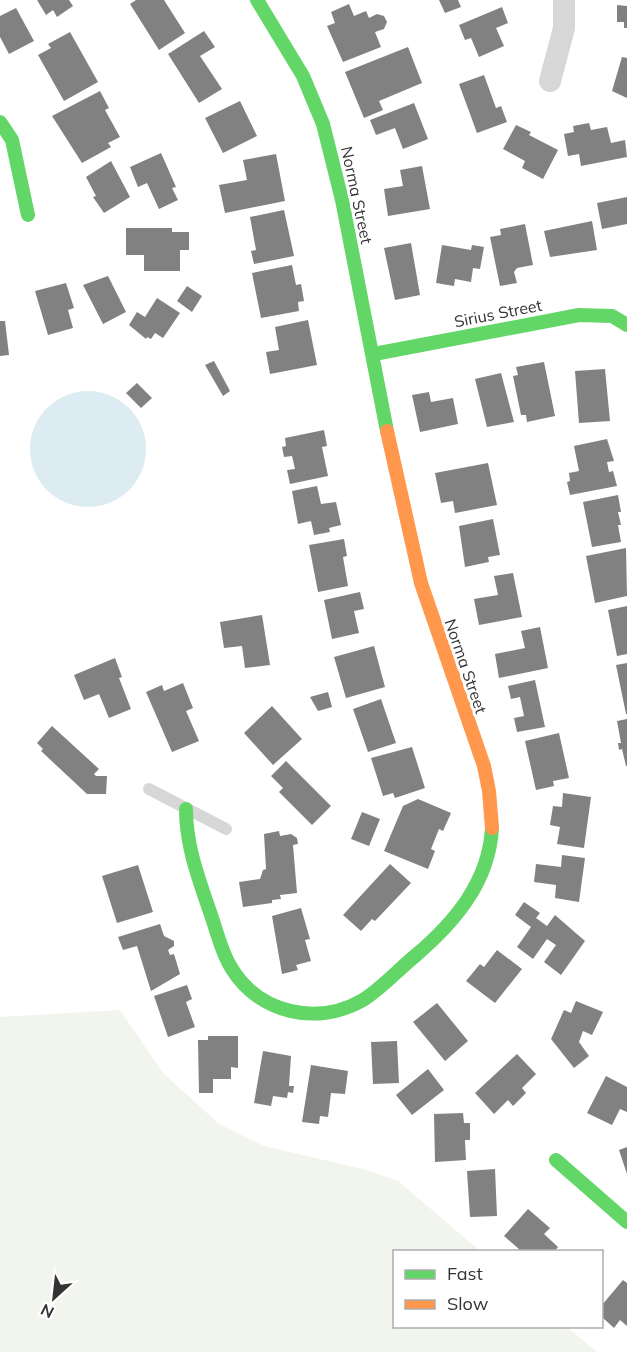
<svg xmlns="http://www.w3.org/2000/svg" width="627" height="1352" font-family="Mulish,sans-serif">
	<rect width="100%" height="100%" fill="#fff"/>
	<!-- green -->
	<path fill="#f1f5ed" d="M120,1010L163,1073L219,1124L264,1146L367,1170L398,1181L480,1251L394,1252V1326L567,1327L597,1352H0V1017Z"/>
	<!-- water -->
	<path fill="#ddebf3" d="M30 449a58 58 0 1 1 116 0a58 58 0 1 1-116 0Z"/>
	<!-- building -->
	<path fill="#818181" d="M37,0H69L73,6L57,17L53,10L46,15Z
		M136,0H164L185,33L159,50L130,4Z
		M439,0H458L461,7L445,13Z
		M349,4L354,16L366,11L369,18L377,14L384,16L387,22L384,29L375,32L381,47L343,62L327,26L335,23L331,12Z
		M617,5L627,6V28H624V22H617Z
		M502,7L508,23L496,28L504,46L479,57L471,38L465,40L459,25Z
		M16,8L34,41L9,54L0,37V16Z
		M204,31L215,47L200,56L222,89L199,103L168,54Z
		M70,32L98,82L64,101L38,55L51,48L48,44Z
		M408,47L422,83L379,101L383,110L364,118L345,72Z
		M622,57L627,58V98L612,91Z
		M484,75L496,108L501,106L507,122L477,133L459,84Z
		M100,91L109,108L105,110L120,137L108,143L111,147L82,163L52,116Z
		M240,101L257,136L223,153L205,118Z
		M414,103L428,139L403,149L395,128L376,135L370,120Z
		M589,123L591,130L607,127L611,143L625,140L627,157L581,166L579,154L568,156L564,134L574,132L573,126Z
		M516,125L531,132L529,135L558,150L543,179L522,168L525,161L503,149Z
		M161,153L176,187L172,188L178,200L159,209L147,183L138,187L130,167Z
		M276,154L285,201L225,213L219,185L247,180L243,160Z
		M111,161L130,197L104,213L93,197L96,196L86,177Z
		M422,166L430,209L388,216L384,189L403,186L400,170Z
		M627,197V224L602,229L597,203Z
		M284,210L294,256L254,264L251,251L256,250L250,217Z
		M592,221L597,250L550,257L544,231Z
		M525,224L533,265L517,268L514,272L517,283L500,286L490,237L501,235L500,229Z
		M126,228H172V232H189V250H180V271H144V255H126Z
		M411,243L420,295L395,300L384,248Z
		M442,245L471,250L472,245L484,247L480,269L473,268L471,282L455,279L454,286L436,283Z
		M292,265L296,285L301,284L304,301L298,302L299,311L261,318L252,273Z
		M108,276L126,312L103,324L83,285Z
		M66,283L74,308L68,310L73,328L48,335L35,291Z
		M187,286L202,296L192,312L177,301Z
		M157,298L180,313L163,338L155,333L151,339L147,337L146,339L129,325L137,312L145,317Z
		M308,320L317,365L270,374L266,352L279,350L275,327Z
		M0,321H5L9,355L0,356Z
		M214,361L230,391L223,396L205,365Z
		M544,362L555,416L527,422L526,415H521L513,376L518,375L516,367Z
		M605,369L610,421L579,423L575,371Z
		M501,373L514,422L487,427L475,379Z
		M137,383L152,398L141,408L126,393Z
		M429,392L431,402L453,398L458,424L420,432L412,395Z
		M324,430L327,446L322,447L328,476L290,484L287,470L295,469L292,456L284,457L282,447L286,446L285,438Z
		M607,439L614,461L607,462L609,472L613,471L617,486L570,495L567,482L570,481L569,473L579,471L574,446Z
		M488,463L497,505L455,513L453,501L441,503L435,473Z
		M317,486L321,504L336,502L341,525L329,528L330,532L314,535L311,521L298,524L292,491Z
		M618,495L621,512H618L621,525H618L621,542L592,547L583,502Z
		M493,519L500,555L488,557L489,562L465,567L459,526Z
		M344,539L347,556L343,557L348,586L318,592L309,545Z
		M626,548L627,596L595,603L586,556Z
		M513,573L522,617L479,625L474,599L498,595L494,576Z
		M360,592L364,609L354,611L359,633L332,639L324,600Z
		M627,606V654L617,656L608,610Z
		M262,615L270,665L245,668L242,646L224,648L220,622Z
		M540,627L548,668L499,678L495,654L525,648L521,631Z
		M374,646L385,687L346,698L334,657Z
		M115,658L122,677L119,678L131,709L109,718L99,694L84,700L74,675Z
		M627,663V714H626L616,665Z
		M535,680L545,727L517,732L514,718L524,716L520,697L511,699L508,686Z
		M183,683L193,708L186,711L199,741L172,752L146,692L162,685L164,691Z
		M328,692L332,707L318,711L310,697Z
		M381,699L396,743L368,752L353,709Z
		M272,706L302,739L273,765L244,733Z
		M627,719V766H626L622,749L619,750L618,743H621L617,721Z
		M52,726L99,769L94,774L96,776H107L106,794H87L41,751L43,749L37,743Z
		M559,733L569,778L553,781L554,786L536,790L525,741Z
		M412,747L425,788L395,798L393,793L383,796L371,758Z
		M286,761L331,806L312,825L279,792L283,788L271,776Z
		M563,793L591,797L584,848L557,844L560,827L550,825L553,806L562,807Z
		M418,799L451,813L443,831L439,829L431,849L435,851L428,869L384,851L403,806Z
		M362,812L380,819L369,846L351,839Z
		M279,831L280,836L291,834L297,838L298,844L293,845L297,893L280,895L281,899L272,900V903L243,907L239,882L260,879L263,870L266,869L264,834Z
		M562,855L585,858L579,902L555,898L556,885L534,882L536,864L561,867Z
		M390,864L411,883L375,921L372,919L361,931L343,915Z
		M138,865L153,912L117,923L102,876Z
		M524,902L540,913L536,918L547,926L555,915L585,941L561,975L544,962L556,945L547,939L533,959L517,947L531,927L515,915Z
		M301,908L310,939L305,940L311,961L296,965L298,970L282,974L272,916Z
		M160,924L164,936L174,941V946L168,950L170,955L174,954L180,974L151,991L137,946L123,950L118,937Z
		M497,950L522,969L495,1003L466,981L480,964L484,967Z
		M187,985L192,999L186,1002L195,1027L168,1037L154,996Z
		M576,1001L603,1012L592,1035L583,1031L579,1042L589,1056L574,1068L551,1039L564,1010L571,1013Z
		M437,1003L468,1041L445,1061L413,1022Z
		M208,1036H238V1068L231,1067V1079H213V1093H199L198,1040H208Z
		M397,1041L399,1083L373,1084L371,1042Z
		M263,1051L291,1056L289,1086H294L293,1093L288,1092L287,1098L273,1096L271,1106L254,1103Z
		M517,1054L536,1074L522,1088L526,1093L513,1106L508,1100L494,1114L475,1093Z
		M311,1065L348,1071L345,1094L331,1093L328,1117L320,1116L319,1124L302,1122Z
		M428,1069L444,1090L412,1115L396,1095Z
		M606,1076L627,1087V1112L620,1109L612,1125L587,1113Z
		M463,1113L464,1123H470V1140H465L466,1160L435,1162L434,1114Z
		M627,1147V1174L619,1150Z
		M495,1169L497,1216L470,1217L467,1171Z
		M528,1209L550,1228L544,1234L558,1247L554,1252H516L519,1249L504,1236Z
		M623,1280L627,1283V1326L620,1320L614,1328L602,1317V1305Z"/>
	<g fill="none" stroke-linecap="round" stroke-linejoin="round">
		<!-- lane -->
		<path stroke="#d7d7d7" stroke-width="12" d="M149,789L226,829"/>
		<!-- street -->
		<path stroke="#d7d7d7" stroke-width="22" d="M550,81L564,28V0"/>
		<!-- fast -->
		<path stroke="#63d668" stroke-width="14" d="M257,0L303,76L323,124L342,200L387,431
			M0,122L12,140L28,215
			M374,354L579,315L612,316L627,325
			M186,809C186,848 200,882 212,918C218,935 222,954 232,969C260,1014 318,1026 363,1000C382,988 398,970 415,956C455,922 489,882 492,828
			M556,1160L627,1222"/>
		<!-- slow -->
		<path stroke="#ff974d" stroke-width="14" d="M387,431L421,583L484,766L489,791L492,828"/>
	</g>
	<g text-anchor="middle" stroke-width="6" stroke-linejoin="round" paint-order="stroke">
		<!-- street labels -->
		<g font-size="16" fill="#333" stroke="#fff">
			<text transform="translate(357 195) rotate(78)" y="6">Norma Street</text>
			<text transform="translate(498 313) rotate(-11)" y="6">Sirius Street</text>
			<text transform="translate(466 666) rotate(71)" y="6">Norma Street</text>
		</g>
	</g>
	<!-- legend -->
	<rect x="393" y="1250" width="210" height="78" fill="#ffffff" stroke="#adadad" stroke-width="1.5"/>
	<rect x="405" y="1270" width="30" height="9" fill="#63d668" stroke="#adadad" stroke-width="1.5"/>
	<text x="447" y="1280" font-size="18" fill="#333333">Fast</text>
	<rect x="405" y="1300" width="30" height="9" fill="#ff974d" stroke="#adadad" stroke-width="1.5"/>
	<text x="447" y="1310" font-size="18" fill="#333333">Slow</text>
	<!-- north arrow -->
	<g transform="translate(54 1298) rotate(207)" stroke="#ffffff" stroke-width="4.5" paint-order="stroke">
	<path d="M0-4.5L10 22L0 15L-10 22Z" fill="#333333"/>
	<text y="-9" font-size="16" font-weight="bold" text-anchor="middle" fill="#333333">N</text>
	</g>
</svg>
